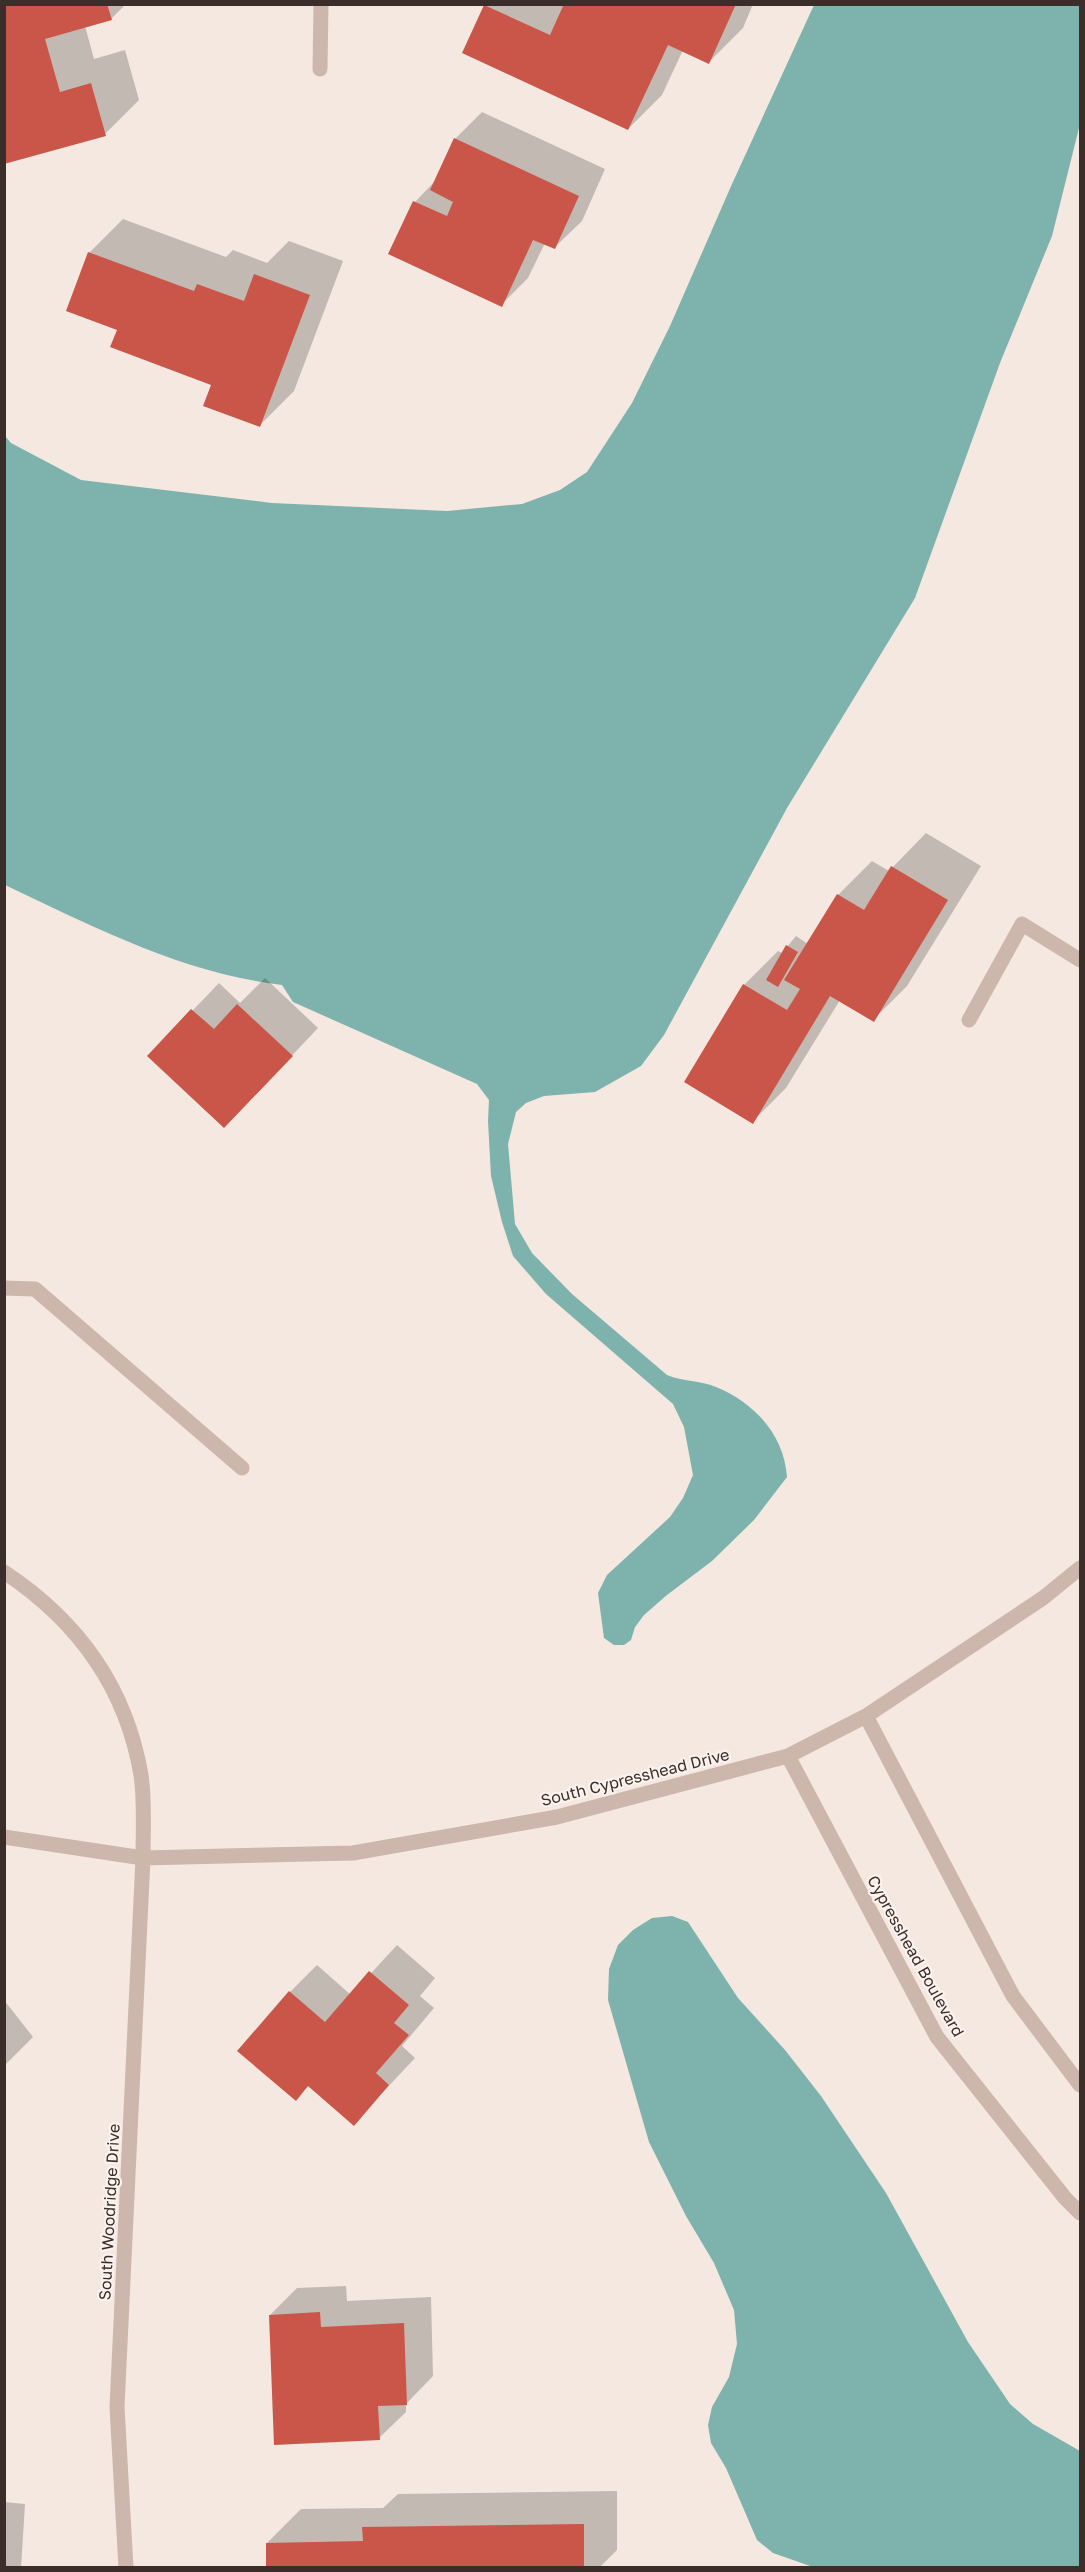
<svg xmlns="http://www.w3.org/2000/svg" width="1085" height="2572" font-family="'Golos Text',sans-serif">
	<rect width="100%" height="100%" fill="#f4e8e0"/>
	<!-- water -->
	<path fill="#7eb2ad" d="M814,5H1080V124L1052,236L1000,363L915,598L787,808L664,1035L641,1066L595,1092L544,1096L526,1103L516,1112L508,1144L515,1224L532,1253L572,1294L667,1375C683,1382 700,1380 716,1387C755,1403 784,1435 787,1477L754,1520L712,1561L667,1595L644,1615L635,1627L631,1640L624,1645H614L604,1638L598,1593L607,1575L670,1517L683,1498L693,1475L684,1427L673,1404L546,1294L513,1256L502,1222L491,1176L488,1121L489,1100L477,1084L293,1002L282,985C182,973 94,927 5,885V436L11,443L81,480L272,503L447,511L522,504L560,490L587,472L632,403L670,326L732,184Z
		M672,1916L688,1922L738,1998L785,2050L821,2096L886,2193L968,2342L1010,2404L1033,2424L1080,2451V2567H813L773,2553L757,2540L726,2468L711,2443L708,2425L712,2407L729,2377L737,2344L734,2310L714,2263L686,2216L649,2142L608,2000L609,1969L618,1945L633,1930L652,1918Z"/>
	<!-- shadow -->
	<path fill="#0003" d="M4,4H126L111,19L85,26L94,59L125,50L139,100L105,134L4,162Z
		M487,4H753L743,28L709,62L683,50L662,95L628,129L464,52Z
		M482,112L605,169L582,221L555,247L545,243L528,278L501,305L390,254L415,202L436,180L455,139Z
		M123,219L226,257L233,250L267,263L289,241L343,261L294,391L260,425L213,384L119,329L89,253Z
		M926,833L981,866L907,986L873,1020L840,1000L786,1088L752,1122L744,985L778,951L782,953L796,936L808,944L838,895L872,861L889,871Z
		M265,978L318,1028L251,1099L149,1056L219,983L240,1003Z
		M397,1945L435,1978L420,1996L434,2008L402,2046L415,2058L354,2123L309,2085L295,2099L290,1992L317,1965L351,1995Z
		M4,2000L33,2037L4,2066Z
		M346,2286L347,2301L431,2297L433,2376L406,2404V2412L379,2438L270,2315L297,2288Z
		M617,2491V2550L599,2568H267V2543L301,2509L383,2508L398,2494Z
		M4,2502L25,2504L21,2568H4Z"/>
	<!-- building -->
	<path fill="#c95648" d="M4,4H107L112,20L45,39L60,92L91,83L106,136L4,164Z
		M564,4H736L709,64L668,45L628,130L462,53L484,5L550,35Z
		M454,138L579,196L555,249L533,240L502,307L388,254L413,201L447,216L453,202L430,190Z
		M88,252L194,291L197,284L244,301L254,274L310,295L260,427L203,406L211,385L110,347L117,330L66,311Z
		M891,866L948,900L874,1022L830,996L753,1124L684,1082L743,984L787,1010L800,989L784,980L837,894L864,910Z
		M786,945L798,952L778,987L766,980Z
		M237,1004L293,1056L224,1128L147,1056L191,1009L214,1029Z
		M369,1971L409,2005L394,2023L409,2035L376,2073L389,2085L354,2126L308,2086L296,2101L237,2051L289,1991L325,2022Z
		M320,2312L321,2327L404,2323L407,2405L378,2406L380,2440L274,2445L269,2315Z
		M584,2524V2568H266V2543L363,2541L362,2527Z"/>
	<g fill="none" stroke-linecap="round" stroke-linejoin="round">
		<!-- service -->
		<path stroke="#cdb6ab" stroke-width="15" d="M969,1020L1022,924L1080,960
			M4,1288L35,1289L242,1468
			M4,1572C78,1621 126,1687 141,1775C145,1801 143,1831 143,1858"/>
		<!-- minor -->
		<path stroke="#cdb6ab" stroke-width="15" d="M320,69L321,4
			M866,1716L1013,1996L1080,2085
			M788,1756L937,2037L1065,2198L1080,2213
			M4,1837L143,1858L353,1853L557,1817L788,1756L866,1716L1043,1598L1080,1568
			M126,2568L117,2407L143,1858"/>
	</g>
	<g text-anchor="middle" stroke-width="4.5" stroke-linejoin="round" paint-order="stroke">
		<!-- street labels -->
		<g font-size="16" fill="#3a2d2a" stroke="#fbf2ed">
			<text transform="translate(635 1777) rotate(-14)" y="6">South Cypresshead Drive</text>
			<text transform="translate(916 1956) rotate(61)" y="6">Cypresshead Boulevard</text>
			<text transform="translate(109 2212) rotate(-87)" y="6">South Woodridge Drive</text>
		</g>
	</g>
	<!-- border -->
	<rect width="1085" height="2572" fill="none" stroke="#3a2d2a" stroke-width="12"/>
</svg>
